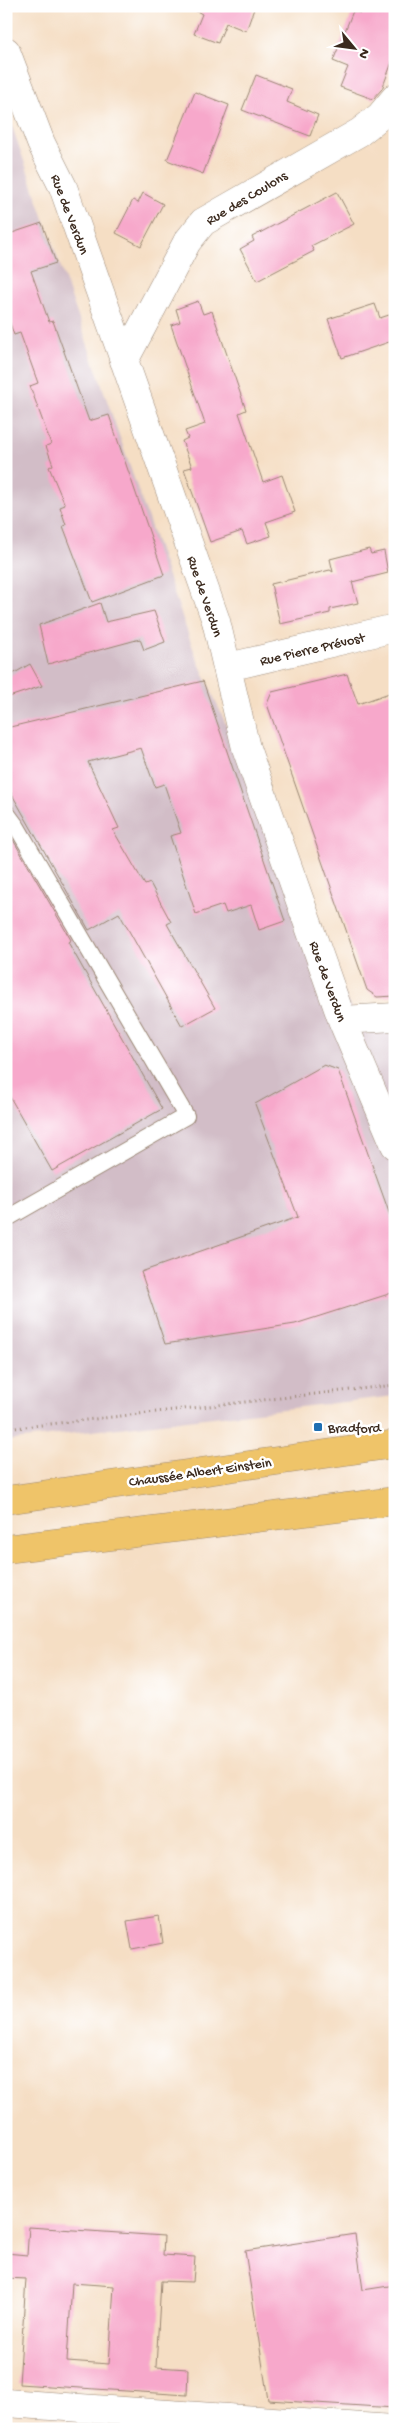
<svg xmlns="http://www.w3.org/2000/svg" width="401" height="2435" font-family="'Gochi Hand',sans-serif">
	<rect width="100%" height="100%" fill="#fff"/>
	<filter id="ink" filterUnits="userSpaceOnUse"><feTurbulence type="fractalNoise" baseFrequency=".02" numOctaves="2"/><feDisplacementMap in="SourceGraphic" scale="10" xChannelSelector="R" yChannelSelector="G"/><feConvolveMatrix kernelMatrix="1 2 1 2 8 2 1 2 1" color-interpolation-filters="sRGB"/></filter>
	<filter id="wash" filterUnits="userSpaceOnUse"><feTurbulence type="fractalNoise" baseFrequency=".0096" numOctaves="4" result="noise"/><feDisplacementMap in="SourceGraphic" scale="20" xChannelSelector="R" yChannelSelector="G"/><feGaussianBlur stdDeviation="1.12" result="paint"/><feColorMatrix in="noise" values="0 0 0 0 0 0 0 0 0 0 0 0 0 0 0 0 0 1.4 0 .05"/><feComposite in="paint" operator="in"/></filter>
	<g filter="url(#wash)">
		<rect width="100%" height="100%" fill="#f5dec4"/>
		<!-- industrial -->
		<path fill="#d2bdc7" d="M6,109L195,654L361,1031L395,1029V1396L6,1441Z"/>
		<g id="blocks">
			<!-- building -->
			<path fill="#f7a8cb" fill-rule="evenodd" d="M187,6H255L246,31L226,23L218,43L194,34L202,14Z
				M363,6H395V54L382,89L373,99L340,87L348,67L333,61L353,11L360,13Z
				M256,75L292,89L287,102L318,115L310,136L242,110Z
				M195,92L229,105L203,174L167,160Z
				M337,192L354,224L311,246L314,251L257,281L240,249L254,241L252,237Z
				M143,193L163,204L141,246L116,233L133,200L138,203Z
				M42,223L56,263L31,271L49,322L53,321L89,421L109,415L164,575L92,602L63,526L66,525L60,507L65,505L49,467L53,465L46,446L51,444L30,386L38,383L20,333L14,335L6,312V235Z
				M198,301L203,314L212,311L246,410L239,413L263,482L282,475L295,512L266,522L271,536L247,544L242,531L210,542L184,469L192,467L182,441L188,438L185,431L205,424L171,325L180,322L176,309Z
				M375,304L380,318L395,313V340L342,358L328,319Z
				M369,549L371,554L384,551L388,573L352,582L358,603L330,609V613L280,624L271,584L330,570L333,572L330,559Z
				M100,603L106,622L154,611L165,642L144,650L140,639L48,664L39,625Z
				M30,664L42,686L6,698V678Z
				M347,674L358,704L395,691V996L377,997L367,990L267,704L272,692Z
				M203,681L285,921L259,930L251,905L226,913L223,905L196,914L170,836L181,833L164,784L155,787L141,748L88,762L119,828L113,830L145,885L150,883L171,922L167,924L215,1008L182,1026L119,913L89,930L6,784V728Z
				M12,838L71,940L68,942L162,1109L52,1171L6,1090V841Z
				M324,1065L338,1070L395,1229V1292L295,1324L165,1344L141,1272L298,1217L255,1104Z
				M159,1916L163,1943L132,1949L127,1921Z
				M29,2227L164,2236L163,2255L195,2257L193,2282L161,2281L156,2367L188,2369L187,2395L19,2384L26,2279L6,2278V2253L27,2255ZM72,2283L114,2286L109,2364L67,2361Z
				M355,2234L363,2290L395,2285V2408L268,2400L245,2251Z"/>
		</g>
	</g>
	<g filter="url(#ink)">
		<use href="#blocks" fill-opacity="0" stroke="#988471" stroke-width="1"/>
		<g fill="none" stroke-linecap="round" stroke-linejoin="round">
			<!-- service casing -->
			<g stroke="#988471" stroke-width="18">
				<path id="service" d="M6,812L17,827L186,1116L6,1219"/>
			</g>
			<!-- minor casing -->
			<g stroke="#988471" stroke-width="29">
				<path id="minor" d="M6,51L41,143L63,187L216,621L246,748L342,1020L395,1145
					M124,361L187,242L203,222L360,132L380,116L395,98
					M228,667L395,628
					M342,1020L395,1017
					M6,2403L393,2429"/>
			</g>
			<!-- primary casing -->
			<g stroke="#988471" stroke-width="29">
				<path id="primary" d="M6,1500L395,1444
					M6,1549L395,1501"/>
			</g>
			<!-- path -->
			<path stroke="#988471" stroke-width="3" stroke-dasharray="1 4" stroke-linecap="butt" d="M6,1429L395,1385"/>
			<!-- service -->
			<use href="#service" stroke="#fff" stroke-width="16"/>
			<!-- minor -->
			<use href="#minor" stroke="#fff" stroke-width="28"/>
			<!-- primary -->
			<use href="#primary" stroke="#efc469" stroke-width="28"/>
		</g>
	</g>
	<!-- markers -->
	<rect fill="#1f6fb2" stroke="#fff" stroke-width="2" x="313" y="1422" width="10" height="10" rx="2.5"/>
	<g text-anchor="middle" stroke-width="5" stroke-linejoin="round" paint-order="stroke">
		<!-- street labels -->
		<g font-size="14" fill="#3b2a1e" stroke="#fff">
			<text transform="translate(246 197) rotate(-31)" y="5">Rue des Coulons</text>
			<text transform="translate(71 214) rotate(69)" y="5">Rue de Verdun</text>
			<text transform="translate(206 596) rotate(71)" y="5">Rue de Verdun</text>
			<text transform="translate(312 648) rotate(-13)" y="5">Rue Pierre Prévost</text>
			<text transform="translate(329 981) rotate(70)" y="5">Rue de Verdun</text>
			<text transform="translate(200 1471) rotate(-8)" y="5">Chaussée Albert Einstein</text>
		</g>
		<!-- poi labels -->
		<g font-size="14" fill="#3b2a1e" stroke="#fff" text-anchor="start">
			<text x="328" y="1432">Bradford</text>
		</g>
	</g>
	<!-- margin -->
	<rect width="401" height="2435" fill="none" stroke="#fff" stroke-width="25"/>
	<!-- north arrow -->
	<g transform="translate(354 48) rotate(119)" stroke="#ffffff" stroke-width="4" paint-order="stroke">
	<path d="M0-4L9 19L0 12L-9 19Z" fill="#3b2a1e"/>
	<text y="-8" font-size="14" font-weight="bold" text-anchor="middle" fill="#3b2a1e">N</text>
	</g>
</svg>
